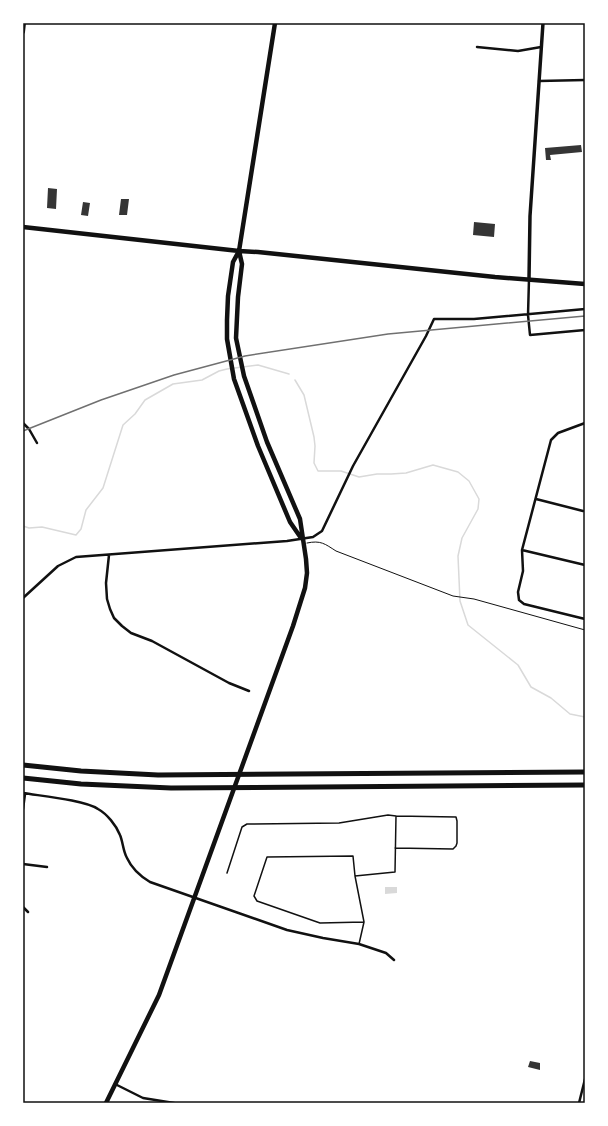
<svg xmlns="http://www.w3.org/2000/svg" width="608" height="1126" font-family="'PT Sans Narrow',sans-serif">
	<rect width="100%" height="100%" fill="#fff"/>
	<!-- water -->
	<path fill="#d9d9d9" d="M385,887H397V893L385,894Z"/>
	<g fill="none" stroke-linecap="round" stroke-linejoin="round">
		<!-- stream -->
		<path stroke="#d9d9d9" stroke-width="1.5" d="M295,380L304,395L314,437L315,446L314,463L318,471H341L359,477L377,474H391L406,473L433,465L458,472L469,481L479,499L478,509L462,538L458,556L460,601L468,625L518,665L531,687L551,698L570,714L585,717
			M23,526L29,528L42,527L76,535L81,529L86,510L103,488L123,425L135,414L145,400L173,384L202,380L219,371L227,369L258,365L289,374"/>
	</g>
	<!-- building -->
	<path fill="#353535" d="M581,145L582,152L550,155L551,160H546L545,148Z
		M48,188L57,189L56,209L47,208Z
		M121,199H129L127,215H119Z
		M83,202L90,203L88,216L81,215Z
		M474,222L495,224L494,237L473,235Z
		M530,1061L540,1063V1070L528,1067Z"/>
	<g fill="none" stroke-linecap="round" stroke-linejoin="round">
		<!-- path -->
		<path stroke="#111" stroke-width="1" d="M307,543C321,540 325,544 336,551L453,596L474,599L585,630"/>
		<!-- service -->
		<path stroke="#111" stroke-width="1.5" d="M395,848L453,849L456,846L457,843V821L456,817L396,816
			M227,873L242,827L247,824L339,823L388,815L396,816L395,872L355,876
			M359,944L364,922L355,876L353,856L267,857L254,896L257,901L320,923L364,922"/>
		<!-- minor -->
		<path stroke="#111" stroke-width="2.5" d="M477,47L518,51L541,47
			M539,81L585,80
			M529,279L528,315L530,335L585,330
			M23,423L29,429L37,443
			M585,423L558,433L551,440L522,550L523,571L518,592L519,600L524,604L585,619
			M536,499L583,511
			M522,550L585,565
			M109,555L106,583L107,599L110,609L114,618L122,626L131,633L152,641L229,683L249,691
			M23,598L58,566L76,557L287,541L313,537L322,531L353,466L426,336L434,319H474L585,309
			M23,793C41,796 85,800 98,809C107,814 116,825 120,835C123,842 123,851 127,858C132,869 140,876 150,882L287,930L323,938L359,944L386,953L394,960
			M23,809L25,794
			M23,864L47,867
			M23,907L28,912
			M115,1084L143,1098L174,1103
			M579,1103L585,1079"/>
		<!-- tertiary -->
		<path stroke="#111" stroke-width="3.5" d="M529,279L530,216L543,23"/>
		<!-- secondary -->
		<path stroke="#111" stroke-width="4" d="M23,32L24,23"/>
		<!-- primary -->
		<path stroke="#111" stroke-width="4.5" d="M275,23L239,251L233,262L228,296L227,320V339L234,379L258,446L290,522L301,538
			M23,227L239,251L258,252L495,277L585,284
			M106,1103L159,995L293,626L305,588L307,573L306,559L300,519L267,442L244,376L236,338L238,297L242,264L239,251"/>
		<!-- motorway -->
		<path stroke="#111" stroke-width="5" d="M23,765L81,771L158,775L585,772
			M23,778L81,784L171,788L585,785"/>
		<!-- rail -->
		<path stroke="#707070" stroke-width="1.5" d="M23,431L101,400L174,375L245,356L388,334L585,316"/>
	</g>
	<!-- border -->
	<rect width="608" height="1126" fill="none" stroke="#ffffff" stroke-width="48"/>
	<rect x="24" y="24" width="560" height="1078" fill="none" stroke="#111" stroke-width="1.5"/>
</svg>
